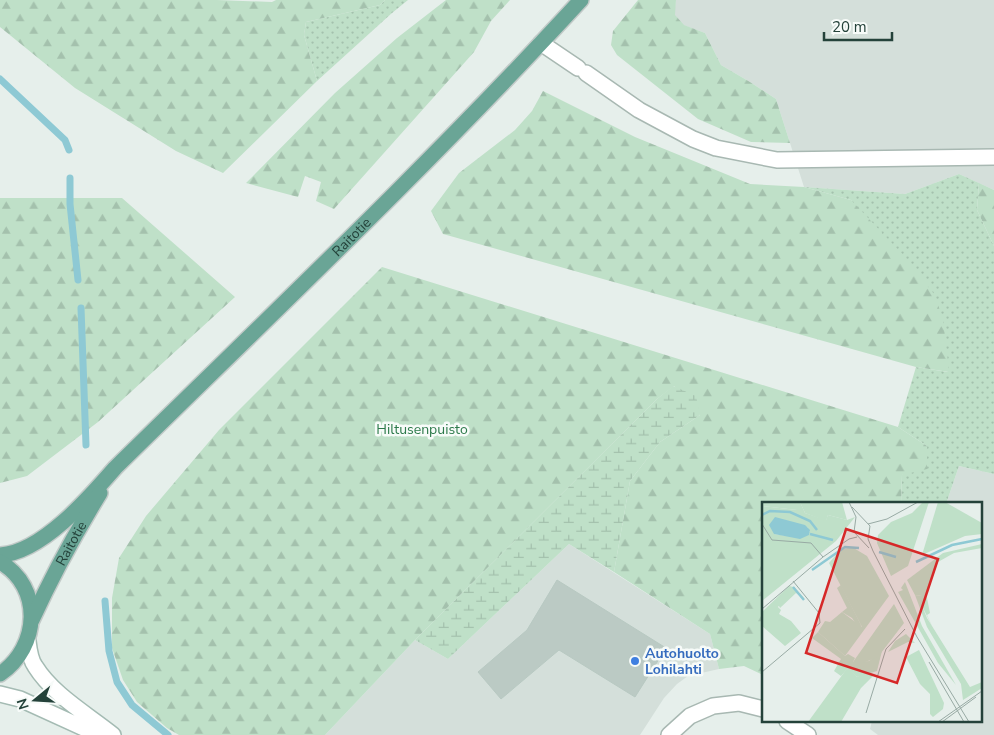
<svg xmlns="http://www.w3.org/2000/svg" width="994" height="735" font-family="'Nunito Sans',sans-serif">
	<defs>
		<pattern id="grass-dots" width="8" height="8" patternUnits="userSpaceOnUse" patternTransform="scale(1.25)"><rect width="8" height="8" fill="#bfe0c8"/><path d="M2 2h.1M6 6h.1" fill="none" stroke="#a4c1ad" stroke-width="1.8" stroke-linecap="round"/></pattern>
		<pattern id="forest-firs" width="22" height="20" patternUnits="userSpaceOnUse" patternTransform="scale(1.25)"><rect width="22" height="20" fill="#bfe0c8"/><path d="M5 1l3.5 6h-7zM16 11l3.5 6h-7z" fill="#a4c1ad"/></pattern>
		<pattern id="wetland-marsh" width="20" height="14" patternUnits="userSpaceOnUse" patternTransform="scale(1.25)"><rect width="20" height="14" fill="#bfe0c8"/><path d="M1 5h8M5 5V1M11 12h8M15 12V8" fill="none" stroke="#a4c1ad"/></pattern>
	</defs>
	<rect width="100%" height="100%" fill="#e6efeb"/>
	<!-- built -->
	<path fill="#d4dfda" d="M676,0H994V190L959,174L905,194L804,187L776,99L750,82L721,65L705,33L683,25L674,15Z
		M959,466L994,474V735H878L870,729L872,721H980V504H946Z
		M569,544L710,634L719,669L688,676L677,684L664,698L640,735H325L415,640L448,659Z"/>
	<!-- grass -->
	<path fill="url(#grass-dots)" d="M385,0H408L392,13L317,81L304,35L306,22L380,5Z
		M959,174L979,183L977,210L994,246V474L959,466L946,504H901L902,475L927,446L898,427L916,367L948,372L851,200L804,187L905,194Z"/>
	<!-- forest -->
	<path fill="url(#forest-firs)" d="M0,0H217L272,2L276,0H385L380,5L306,22L304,35L317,81L223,173L176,151L75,88L0,27Z
		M446,0H510L491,21L474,52L334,209L316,201L321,182L305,176L298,197L246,183L335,93L397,38Z
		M638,0H676L675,15L684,25L705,33L721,65L750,82L776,99L790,143L751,142L698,119L617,55L611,45L613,31Z
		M543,91L635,137L750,184L804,187L851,200L904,256L934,294L943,319L949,372L916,367L443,234L431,211L459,173L515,130L532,111Z
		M979,183L994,190V246L977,210Z
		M0,198H122L235,297L98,422L27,476L0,483Z
		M382,267L898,427L927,446V469L902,475L901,504H763V675L744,666L719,669L710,634L614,572L630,481L660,442L700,415L674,386L657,399L415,640L325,735H179L167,728L137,702L123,680L112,648V598L119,558L146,516L219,430Z"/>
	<!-- wetland -->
	<path fill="url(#wetland-marsh)" d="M673,386L696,396L700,415L660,442L630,481L614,572L569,544L448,659L415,640L657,399Z"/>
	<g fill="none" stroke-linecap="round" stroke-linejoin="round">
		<!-- stream -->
		<path stroke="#8ec9d4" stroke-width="7" d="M0,79L65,140L69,150
			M70,178V204L78,280
			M81,308L86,445
			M105,601L109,651L117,682L132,705L168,735"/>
	</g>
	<!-- building -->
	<path fill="#bbcac4" stroke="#b8c9c2" d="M557,580L666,648L635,697L559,650L501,699L478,672L527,630Z"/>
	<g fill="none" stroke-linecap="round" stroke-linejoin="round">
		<!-- minor casing -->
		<g stroke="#a8b8b2" stroke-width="18">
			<path id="minor" d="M541,43L578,68
				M586,73L639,110L693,139L716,148L777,160L994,157
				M787,721L808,735
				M669,735L690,716L713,706L739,703L763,709"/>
		</g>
		<!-- secondary casing -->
		<g stroke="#a4bbb3" stroke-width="18">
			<path id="secondary" d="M28,641C29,649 30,659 35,666C53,695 87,714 113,735
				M0,694L20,699L99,735"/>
		</g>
		<!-- primary casing -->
		<g stroke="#c2cac8" stroke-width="18">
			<g id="primary">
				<path id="s1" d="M0,555C41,553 89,498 115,468C272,314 432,162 581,0"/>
				<path d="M0,562C43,587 40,647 0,674"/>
				<path id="s2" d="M32,620C52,576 75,534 100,493"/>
			</g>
		</g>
		<!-- minor -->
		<use href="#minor" stroke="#fff" stroke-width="15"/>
		<!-- secondary -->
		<use href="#secondary" stroke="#fff" stroke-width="15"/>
		<!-- primary -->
		<use href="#primary" stroke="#6aa596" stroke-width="15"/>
	</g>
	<!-- markers -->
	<circle fill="#3f7fe0" stroke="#f7fbf9" stroke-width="2" cx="635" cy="661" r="5"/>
	<g text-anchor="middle" stroke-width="5" stroke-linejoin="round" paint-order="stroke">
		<!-- street labels -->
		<g font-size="14" fill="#24423a" stroke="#f7fbf9">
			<text dy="5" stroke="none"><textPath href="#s1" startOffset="478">Raitotie</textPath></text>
			<text dy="5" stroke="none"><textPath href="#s2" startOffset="86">Raitotie</textPath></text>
		</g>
		<!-- park labels -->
		<g font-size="14" fill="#2d7a4b" stroke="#f7fbf9">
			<text x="422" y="434">Hiltusenpuisto</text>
		</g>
		<!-- shop labels -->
		<g font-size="14" font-weight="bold" fill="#366cbe" stroke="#f7fbf9" text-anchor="start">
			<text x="645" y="658">Autohuolto<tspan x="645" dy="16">Lohilahti</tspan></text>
		</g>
	</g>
	<!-- overview -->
	<g transform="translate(762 502)">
		<rect width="220" height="220" fill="#e6efeb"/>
		<path d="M34,0H38L43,11L64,18L66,13L85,18L93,15L74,39L0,99V4L35,8ZM45,25L48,30L25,34L12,32ZM27,84L32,85L43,97L34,91L18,106L17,104L0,116V110ZM153,93L160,94V104L165,116L208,185L220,180V186L201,198L199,182L165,125ZM56,130L83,154L86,152L93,156L91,160L107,159L120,149L115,169L95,175L86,166L79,174L72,169L79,157L50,136Z" fill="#bfe0c8" fill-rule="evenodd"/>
		<path d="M0,0H34L37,6L35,8L0,4ZM38,0H80L85,18L66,13L64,19L43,11ZM161,0H167L146,64L129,74L115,41L116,33L129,20L150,11ZM176,0H183L220,21V32L203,34L160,53ZM220,42V46L192,51L176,60L164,91L168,111L165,113L171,126L160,104V94L153,93L145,78L181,51ZM90,45L105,54L127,94L83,154L56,130L63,119L68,120L80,110L100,125L67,61L78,48ZM143,80L160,124L194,183L176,161L136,90L141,88L139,86ZM132,102L142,121L116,155L101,161L91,160ZM14,103L19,108L17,112L29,119L39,131L23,144L0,124V116ZM144,132L153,141L146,140L126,150L133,139ZM157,148L182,201L181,207L171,215L168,212V192L158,182L144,155ZM86,165L95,175L103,171L113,172L99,186L79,220H46Z" fill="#bfe0c8"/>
		<path d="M79,83L99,123L98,128L90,116L80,110L85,106L75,86Z" fill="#bfe0c8"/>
		<path d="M13,15L43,23L48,28L47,33L38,37L12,32L7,23Z" fill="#8ec9d4"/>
		<path fill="none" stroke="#8ec9d4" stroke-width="2.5" d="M0,13L8,9L28,10L48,19L55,28M48,32L71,38M117,50L134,55M154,60L190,43L220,37M50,68L83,45L97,46M31,85L42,98"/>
		<path fill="none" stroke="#98aaa4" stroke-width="1" d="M87,0L94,15L92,30L107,46M90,5L108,24L106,37L111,49L155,135L207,220M0,22L10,38L49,41L61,55M106,22L125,17L156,0M0,107L61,55L87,37L95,35M167,160L202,220M0,170L58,121L57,111L31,79M104,211L124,147L143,127M176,220L220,189M180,220L214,195"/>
		<path fill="#d62828" fill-opacity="0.15" stroke="#d62828" stroke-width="2.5" d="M84,27L176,57L135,181L44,151Z"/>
		<rect width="220" height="220" fill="none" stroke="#24423a" stroke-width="2.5"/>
	</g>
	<!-- north arrow -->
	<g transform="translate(35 700) rotate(252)" stroke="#f7fbf9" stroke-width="4" paint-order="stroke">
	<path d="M0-4L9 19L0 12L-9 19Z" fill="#24423a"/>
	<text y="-8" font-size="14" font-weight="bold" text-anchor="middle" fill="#24423a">N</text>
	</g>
	<!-- scale -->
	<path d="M824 32v8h68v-8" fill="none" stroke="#24423a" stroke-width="2.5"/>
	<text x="832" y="32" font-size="15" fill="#24423a" stroke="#f7fbf9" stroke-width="4" paint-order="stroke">20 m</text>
</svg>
